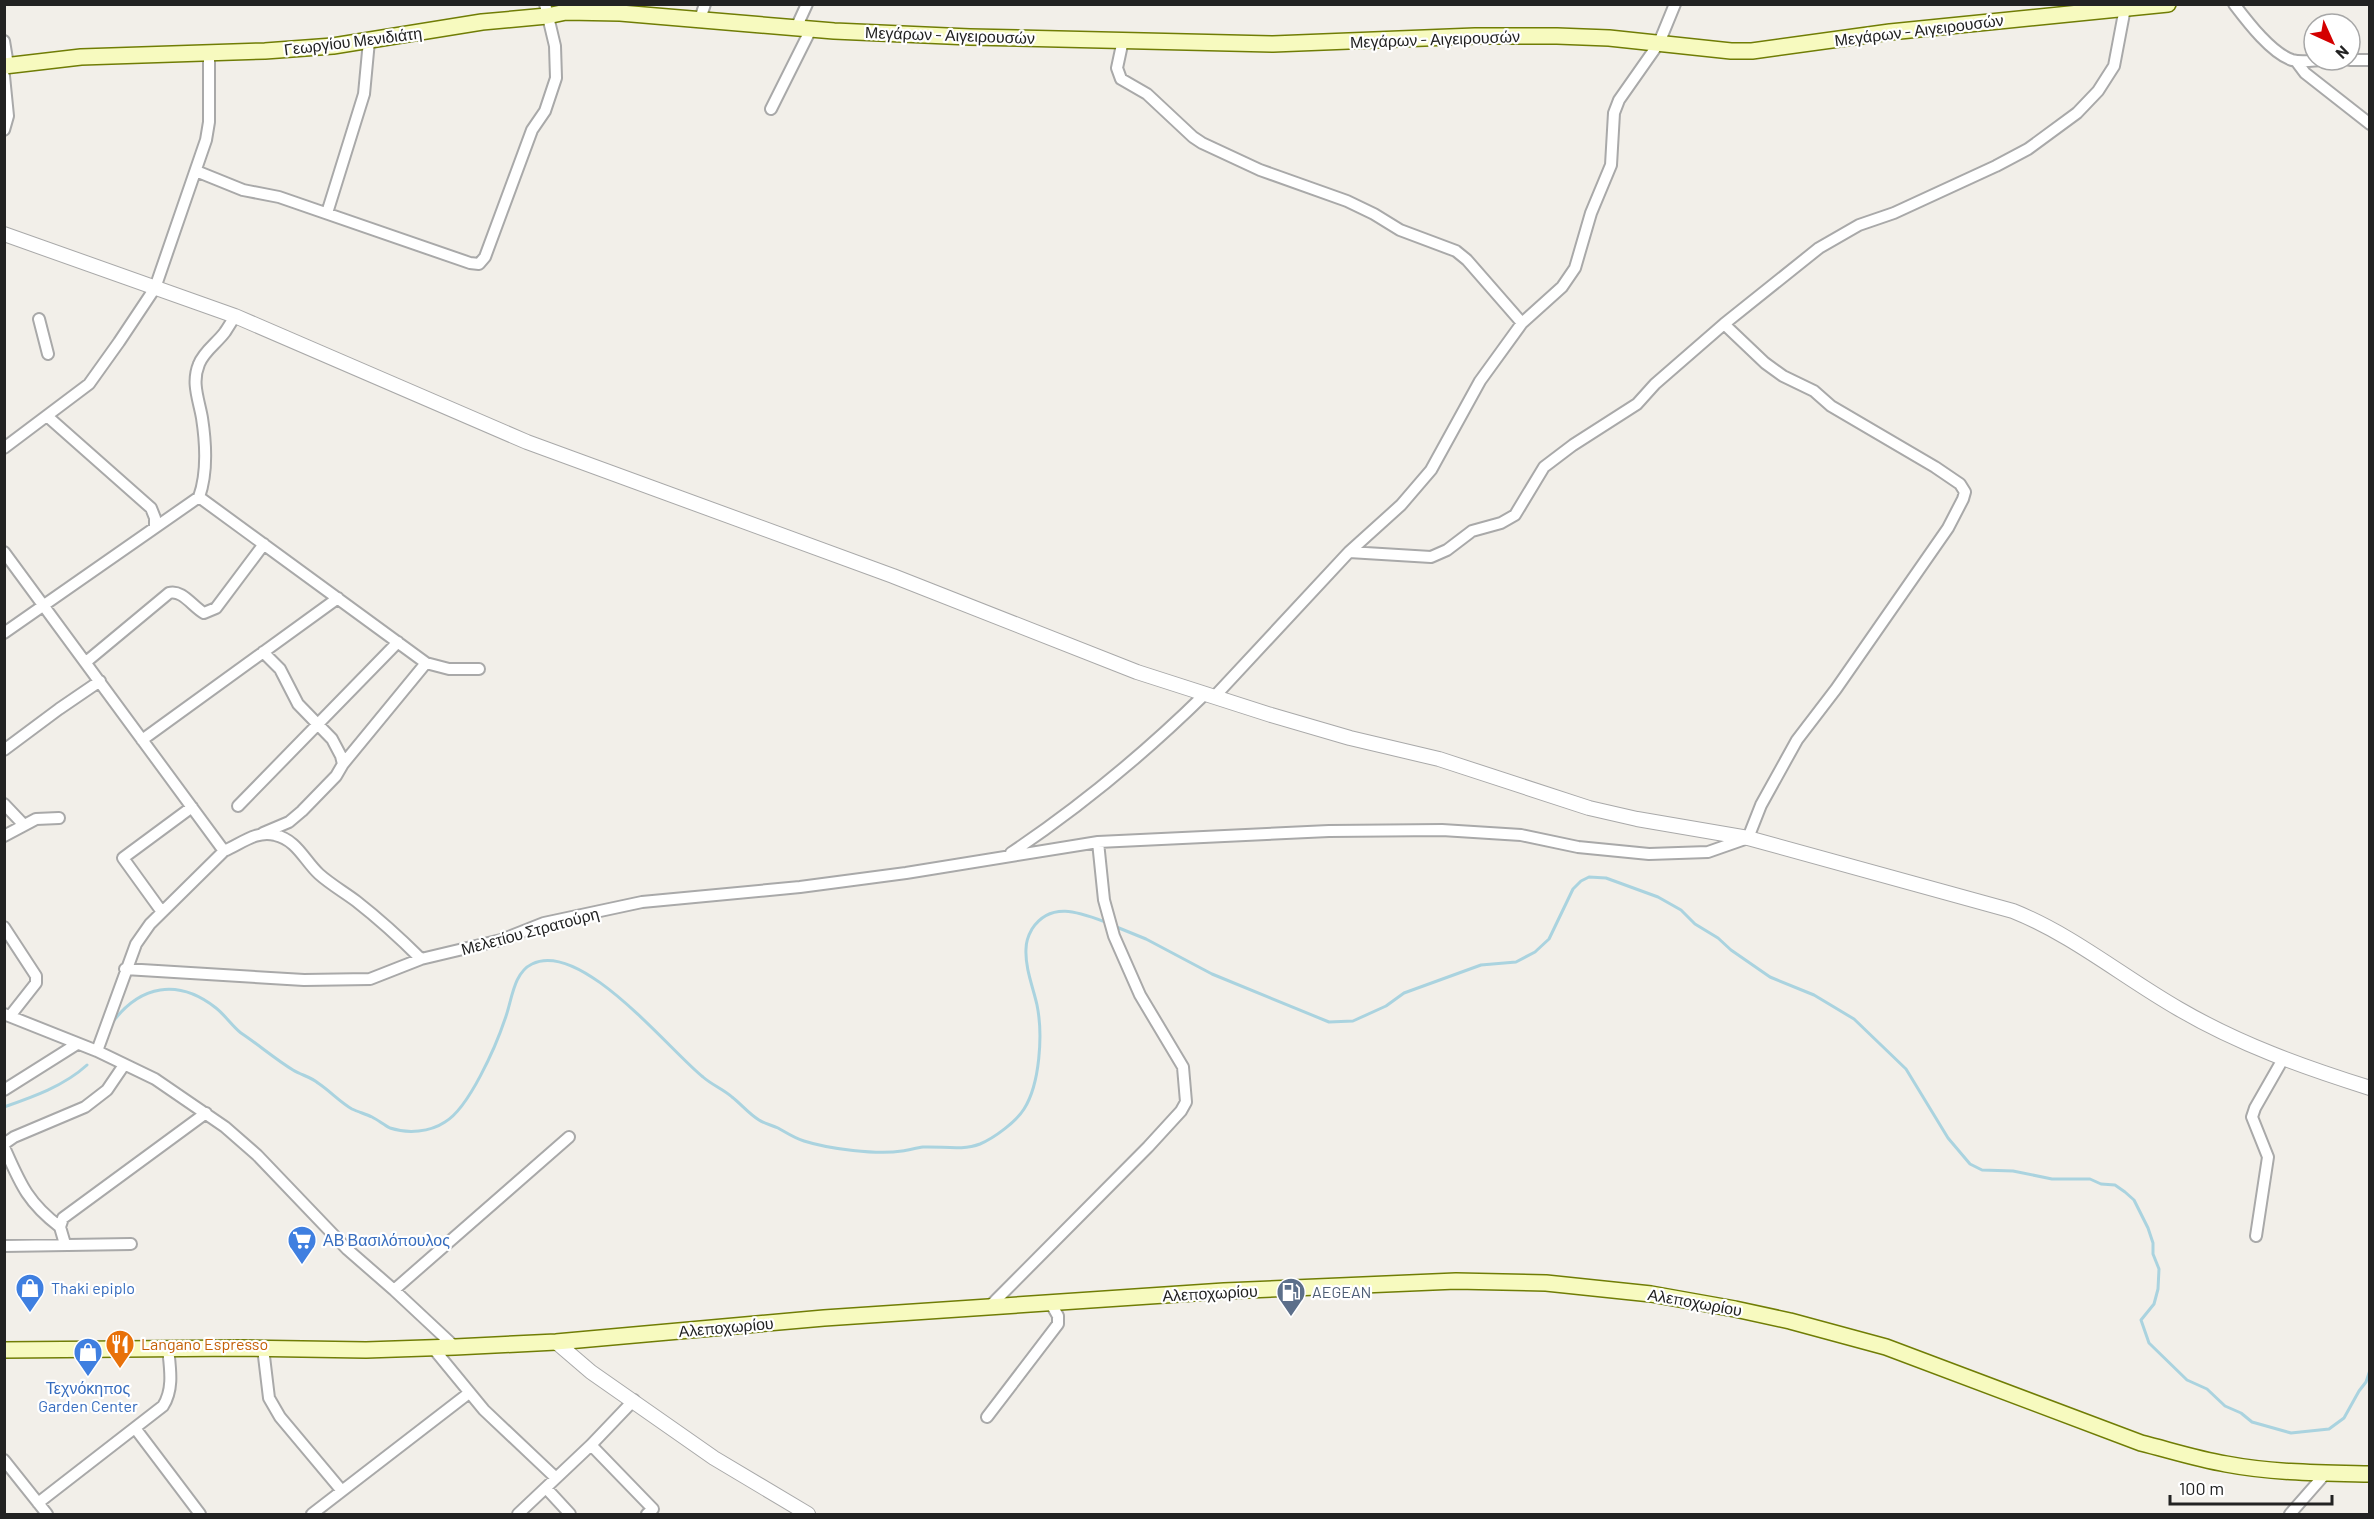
<svg xmlns="http://www.w3.org/2000/svg" width="2374" height="1519" font-family="Barlow,sans-serif">
	<rect width="100%" height="100%" fill="#f2efe9"/>
	<g fill="none" stroke-linecap="round" stroke-linejoin="round">
		<!-- stream -->
		<path stroke="#aad3df" stroke-width="3" d="M1114,926L1146,939L1212,974L1329,1022L1353,1021L1386,1006L1404,993L1481,965L1516,962L1535,952L1549,939L1573,889L1581,881L1589,877L1606,878L1658,897L1681,910L1695,924L1718,938L1731,950L1770,977L1814,995L1854,1019L1906,1069L1948,1138L1970,1164L1982,1170L2013,1171L2052,1179H2090L2101,1184L2115,1185L2125,1192L2134,1200L2148,1228L2153,1243V1254L2159,1269L2158,1289L2154,1304L2141,1320L2149,1343L2187,1380L2207,1389L2225,1406L2241,1413L2252,1422L2291,1433L2329,1429L2344,1418L2359,1391L2366,1382L2370,1370
			M112,1023C140,985 178,978 216,1008C225,1015 232,1026 241,1033C259,1045 275,1059 293,1070C301,1075 311,1077 318,1083C330,1091 340,1102 352,1109C358,1112 366,1114 372,1117C378,1120 384,1125 390,1128C408,1134 430,1132 445,1122C469,1108 496,1046 505,1019C512,1001 513,973 532,964C581,939 669,1050 703,1077C712,1085 723,1089 732,1097C741,1104 749,1114 759,1120C765,1124 772,1125 778,1128C787,1133 794,1138 804,1141C829,1149 877,1155 902,1151C909,1150 916,1148 923,1147C942,1146 962,1151 980,1144C994,1138 1016,1122 1024,1109C1040,1084 1043,1034 1037,1005C1033,987 1025,968 1026,949C1026,942 1028,936 1032,929C1051,900 1081,913 1108,923
			M4,1107C33,1097 64,1086 87,1065"/>
		<!-- minor casing -->
		<g stroke="#a9a9a9" stroke-width="14">
			<path id="minor" d="M2234,4C2247,21 2271,53 2292,60C2302,63 2315,60 2325,60
				M700,19L705,4
				M796,28L807,4
				M1123,40L1117,68L1121,79L1147,94L1193,137L1202,143L1260,170L1347,201L1374,214L1400,230L1456,251L1467,260L1522,323L1480,381L1431,470L1401,505L1349,552
				M4,41L8,65
				M2350,60H2370
				M2296,61L2305,73L2370,124
				M4,76L8,116L4,130
				M771,109L811,29
				M196,171L243,190L279,197L470,263L479,264L485,257L532,130L545,111L556,78L555,46L545,4
				M327,213L364,94L369,41
				M39,319L48,354
				M1522,323L1562,287L1575,268L1591,213L1611,165L1614,113L1619,100L1659,43L1675,4
				M47,416L151,508L155,518V527
				M4,448L89,384L119,342L155,288L206,140L209,122V53
				M199,497L426,663L449,669H479
				M4,552L224,851C241,844 256,830 275,835C297,840 304,860 319,874C330,884 344,892 356,901C379,919 400,938 421,959
				M4,633L199,497C208,472 206,444 202,418C199,400 191,383 199,364C204,351 217,343 225,332C229,326 232,321 235,316
				M86,662L169,593C182,589 193,607 204,613L216,608L264,544
				M1215,696L1349,552L1431,557L1447,550L1472,531L1501,523L1515,515L1544,467L1573,445L1637,404L1655,384L1724,324L1819,248L1859,225L1894,213L1996,166L2028,149L2077,113L2098,91L2114,66L2125,8
				M142,740L338,598
				M4,750L59,709L100,681
				M343,764L426,663
				M4,804L23,824
				M238,806L398,642
				M263,833L289,822L302,811L336,776L343,764L341,756L332,739L298,704L280,669L263,652
				M4,836L36,819L59,818
				M1011,853C1081,806 1145,753 1205,694
				M162,912L123,858L192,807
				M4,927L36,976V983L10,1016
				M125,969L304,980L370,979L421,959L501,940L544,923L642,902L800,887L906,873L1098,842L1329,831L1442,830L1521,835L1578,847L1649,854L1708,852L1748,838L1761,805L1797,740L1836,689L1948,528L1963,499L1965,492L1960,484L1935,467L1831,406L1814,391L1783,376L1765,363L1724,324
				M4,1014L97,1051L155,1079L225,1127L257,1155L347,1249L394,1290L455,1347
				M97,1051L136,944L150,924L224,851
				M4,1090L77,1044
				M4,1144L14,1137L85,1107L107,1090L124,1065
				M4,1147C20,1183 27,1202 60,1227
				M2256,1236L2268,1157L2252,1117L2255,1108L2283,1059
				M65,1244L60,1227L63,1218L206,1113
				M4,1246L131,1244
				M394,1290L569,1137
				M990,1306L1148,1147L1181,1111L1186,1102L1183,1067L1140,995L1114,936L1104,900L1098,842
				M263,1348L269,1398L280,1417L342,1491
				M433,1348L484,1410L556,1478
				M987,1417L1058,1324V1316L1050,1302
				M135,1428L200,1514
				M591,1445L653,1509L647,1514
				M4,1460L47,1514
				M546,1488L570,1514
				M38,1503L163,1406C174,1389 170,1368 168,1348
				M312,1514L469,1393
				M518,1514L591,1445L634,1400
				M2290,1514L2326,1473"/>
		</g>
		<!-- tertiary casing -->
		<g stroke="#a9a9a9" stroke-width="16">
			<path id="tertiary" d="M4,234L235,316L527,442L893,576L1137,672L1271,715L1350,738L1439,759L1589,808L1637,819L1748,838L2013,911C2073,935 2123,977 2179,1009C2239,1044 2303,1067 2370,1088
				M556,1342L591,1372L714,1458L808,1514"/>
		</g>
		<!-- secondary casing -->
		<g stroke="#707d05" stroke-width="18">
			<path id="secondary" d="M4,66L81,57L265,51L333,46L482,22L547,16L566,12L620,13L834,31L970,37L1273,44L1475,36H1557L1609,38L1731,51H1752L1890,32L2168,4
				M4,1350L242,1348L366,1350L455,1347L556,1342L824,1318L1224,1291L1456,1281L1546,1283L1651,1294L1735,1309L1790,1321L1886,1347L2141,1443C2169,1450 2197,1459 2226,1464C2273,1473 2322,1473 2370,1474"/>
		</g>
		<!-- minor -->
		<use href="#minor" stroke="#fff" stroke-width="10"/>
		<!-- tertiary -->
		<use href="#tertiary" stroke="#fff" stroke-width="14"/>
		<!-- secondary -->
		<use href="#secondary" stroke="#f7fabf" stroke-width="15"/>
	</g>
	<!-- icons -->
	<defs>
		<g id="supermarket-pin" transform="scale(1.5)"><path d="M0 17L-7.5 6A9.5 9.5 0 1 1 7.5 6Z" fill="#3f7fe0" stroke="#fff"/><path d="M-6-5.5h2.5l.6 2H6L4.5 2H-2.5L-4.4-4H-6ZM-1.5 3.2a1.3 1.3 0 1 0 .1 0ZM3 3.2a1.3 1.3 0 1 0 .1 0Z" fill="#fff"/></g>
		<g id="shop-pin" transform="scale(1.5)"><path d="M0 17L-7.5 6A9.5 9.5 0 1 1 7.5 6Z" fill="#3f7fe0" stroke="#fff"/><path d="M-5-2.5h2.3a2.7 3.5 0 0 1 5.4 0H5L5.5 6h-11ZM-1.5-2.5h3a1.5 2.3 0 0 0-3 0Z" fill="#fff"/></g>
		<g id="fuel-pin" transform="scale(1.5)"><path d="M0 17L-7.5 6A9.5 9.5 0 1 1 7.5 6Z" fill="#5c6f8a" stroke="#fff"/><path d="M-5.5-6h7V0h2V4h1.3V-2.5L3-4.5l.8-.8L6-3V5H2.5V1h-1V6h-7ZM-4.2-4.7v3.2H.2V-4.7Z" fill="#fff"/></g>
		<g id="restaurant-pin" transform="scale(1.5)"><path d="M0 17L-7.5 6A9.5 9.5 0 1 1 7.5 6Z" fill="#e8710a" stroke="#fff"/><path d="M-5-6h1v4h1v-4h1v4h1v-4h1v5L-1.5 .5V6h-2V.5L-5-1ZM5-6V6H3V1.5H1.5Q1.5-4 5-6Z" fill="#fff"/></g>
	</defs>
	<g fill-rule="evenodd">
		<use href="#supermarket-pin" x="302" y="1240"/>
		<use href="#shop-pin" x="30" y="1288"/>
		<use href="#fuel-pin" x="1291" y="1292"/>
		<use href="#restaurant-pin" x="120" y="1344"/>
		<use href="#shop-pin" x="88" y="1352"/>
	</g>
	<g text-anchor="middle" stroke-width="4.5" stroke-linejoin="round" paint-order="stroke">
		<!-- street labels -->
		<g font-size="16" fill="#222" stroke="#fff">
			<text transform="translate(1919 30) rotate(-7)" y="6">Μεγάρων - Αιγειρουσών</text>
			<text transform="translate(950 35) rotate(2)" y="6">Μεγάρων - Αιγειρουσών</text>
			<text transform="translate(1435 39) rotate(-2)" y="6">Μεγάρων - Αιγειρουσών</text>
			<text transform="translate(353 41) rotate(-7)" y="6">Γεωργίου Μενιδιάτη</text>
			<text transform="translate(530 931) rotate(-15)" y="6">Μελετίου Στρατούρη</text>
			<text transform="translate(1210 1293) rotate(-3)" y="6">Αλεποχωρίου</text>
			<text transform="translate(1695 1302) rotate(10)" y="6">Αλεποχωρίου</text>
			<text transform="translate(726 1327) rotate(-5)" y="6">Αλεποχωρίου</text>
		</g>
		<!-- shop labels -->
		<g font-size="16" fill="#366cbe" stroke="#fff" text-anchor="start">
			<text x="323" y="1246">ΑΒ Βασιλόπουλος</text>
			<text x="51" y="1294">Thaki epiplo</text>
			<text x="88" y="1394" text-anchor="middle">Τεχνόκηπος<tspan x="88" dy="18">Garden Center</tspan></text>
		</g>
		<!-- service labels -->
		<g font-size="16" fill="#4e5e75" stroke="#fff" text-anchor="start">
			<text x="1312" y="1298">AEGEAN</text>
		</g>
		<!-- food labels -->
		<g font-size="16" fill="#c56008" stroke="#fff" text-anchor="start">
			<text x="141" y="1350">Langano Espresso</text>
		</g>
	</g>
	<!-- border -->
	<rect width="2374" height="1519" fill="none" stroke="#222222" stroke-width="12"/>
	<!-- north arrow -->
	<g transform="translate(2332 42) rotate(135)"><circle r="28" fill="#ffffff" stroke="#a7a7a7" stroke-width="1.5"/>
	<path d="M0-4.5L10 22L0 15L-10 22Z" fill="#d40000"/>
	<text y="-9" font-size="16" font-weight="bold" text-anchor="middle" fill="#222222">N</text>
	</g>
	<!-- scale -->
	<path d="M2170 1495v9h162v-9" fill="none" stroke="#222222" stroke-width="3"/>
	<text x="2179" y="1495" font-size="18" fill="#222222" stroke="#ffffff" stroke-width="4.5" paint-order="stroke">100 m</text>
</svg>
